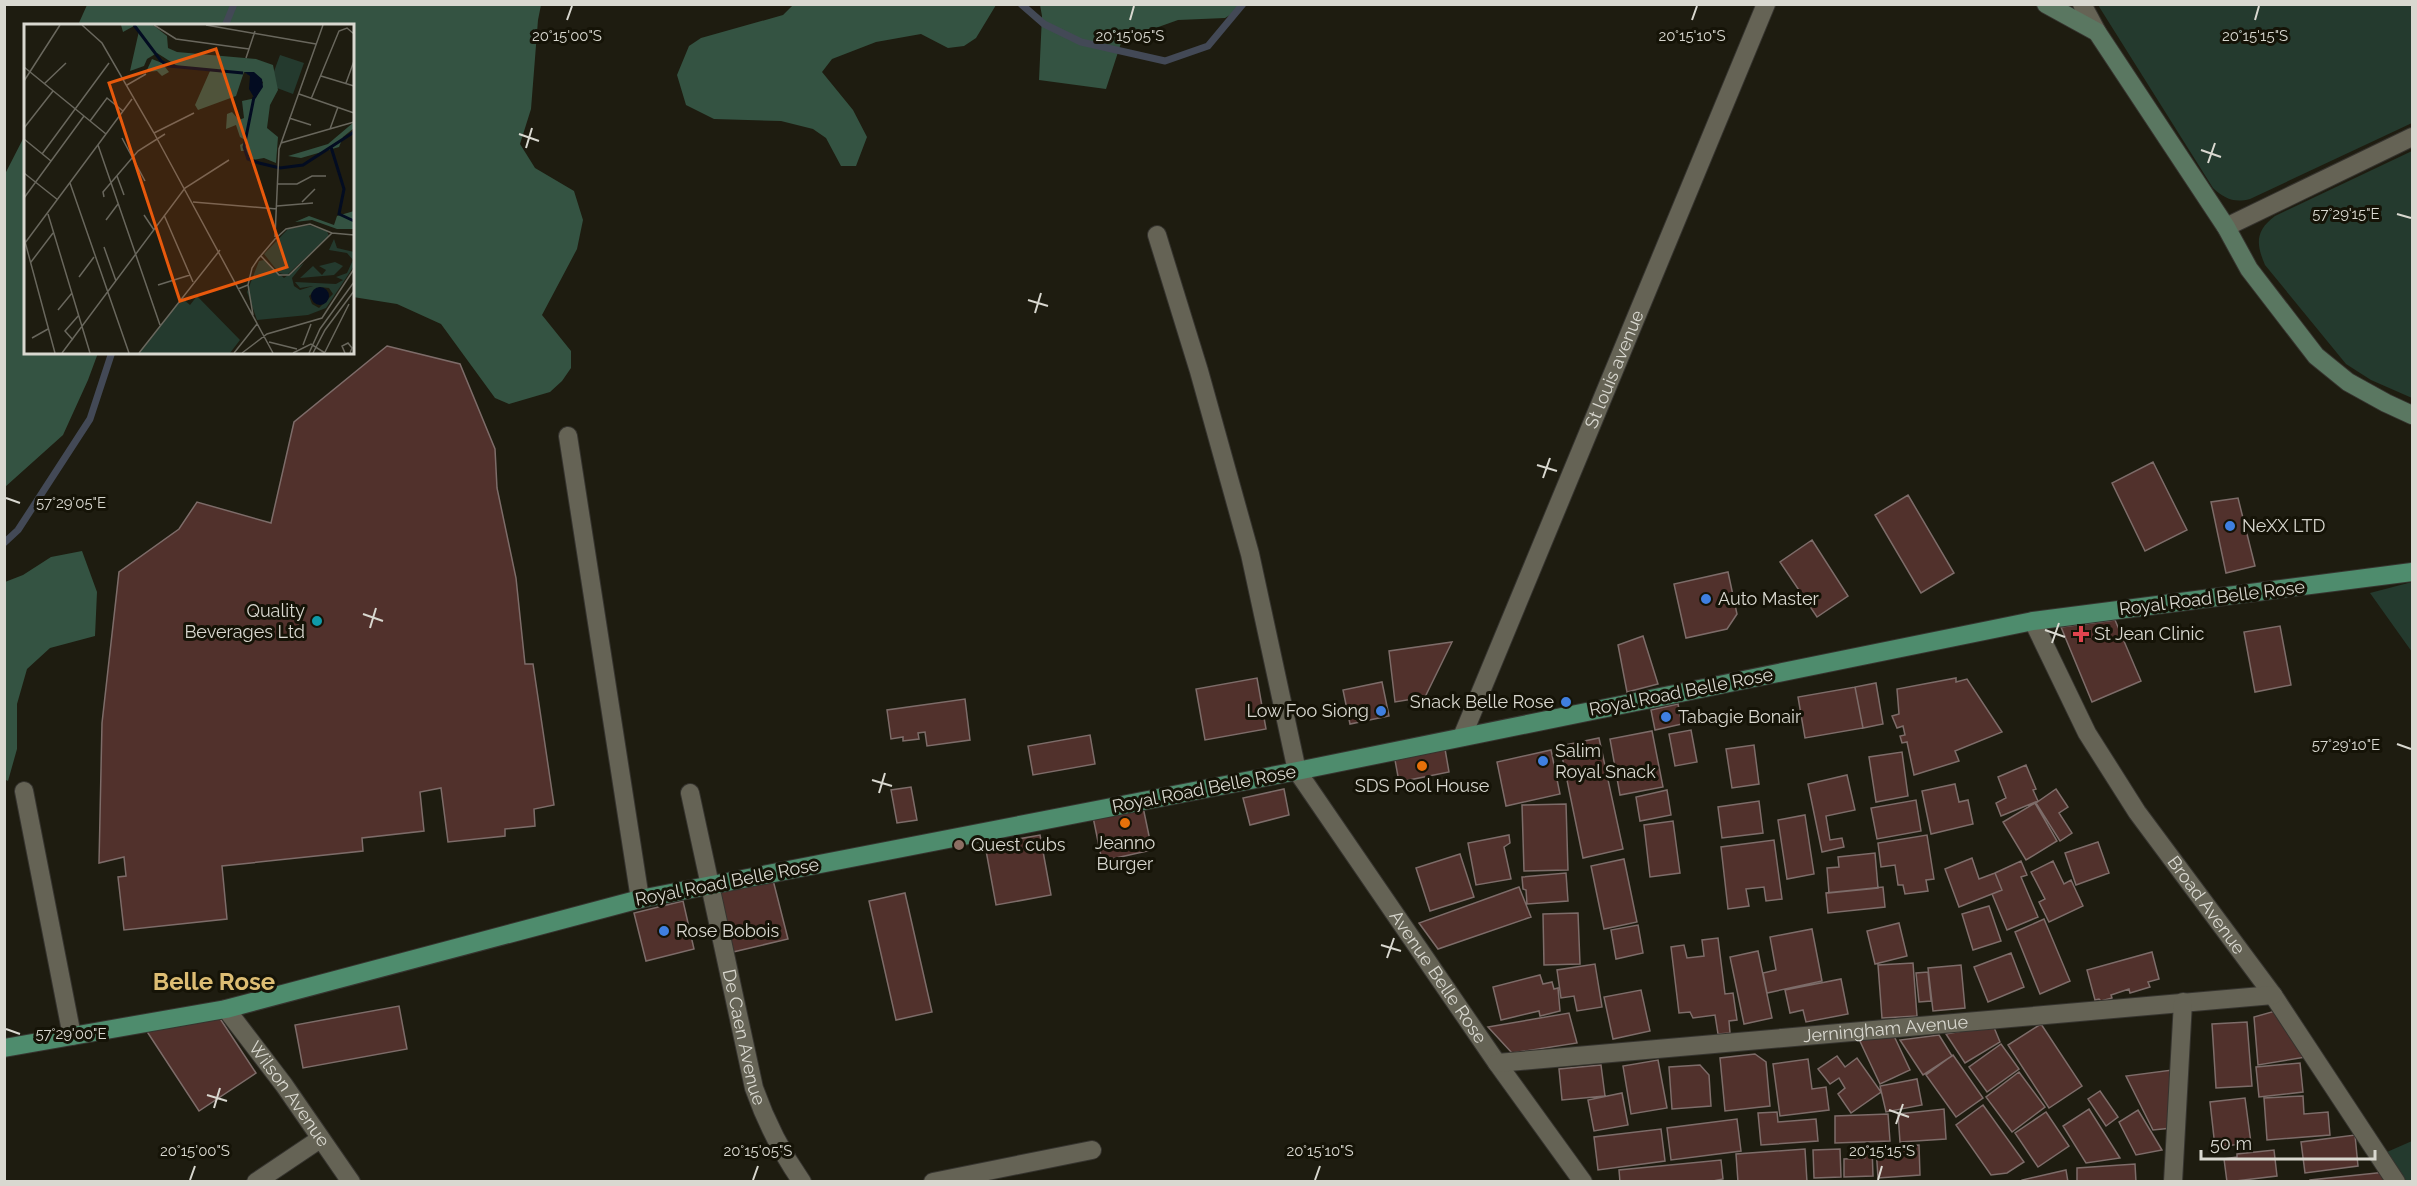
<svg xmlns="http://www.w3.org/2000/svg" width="2417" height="1186" font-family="Raleway,sans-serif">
	<rect width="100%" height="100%" fill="#1e1c10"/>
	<!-- green -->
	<path fill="#243a2e" d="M2098,5H2412V123L2250,199C2234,203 2225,199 2213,188Z
		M2412,151V398L2371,380L2346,364L2265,265C2256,244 2255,231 2275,216Z
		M2412,582V652L2370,593Z
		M2412,1141V1181H2406L2387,1152Z"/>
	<!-- forest -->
	<path fill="#345342" d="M87,5H541L538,20L531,109L520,144L535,168L574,191L583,220L577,249L542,315L571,351V368L562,381L550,392L509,404L495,398L441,324L397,304L353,297L352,26L78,25Z
		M793,5V4L996,5L976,38L964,46L948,48L921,34L876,42L832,59L822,72L853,110L867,137L856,166H841L826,138L813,129L781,121L714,119L686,105L677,75L689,46L701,38L783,15Z
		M1040,5V4L1240,5L1237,11L1225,18L1178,20L1122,40L1106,89L1039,80L1042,16Z
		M25,135L26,352L98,353L88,380L63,435L5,487V174Z
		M82,551L97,592L95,636L50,648L27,669L17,704V749L8,781L4,779L5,582L23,575L51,557Z"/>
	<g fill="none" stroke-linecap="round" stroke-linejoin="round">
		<!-- stream -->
		<path stroke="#434956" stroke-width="7" d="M1021,4L1044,24L1081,42L1165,61L1208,46L1243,4
			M225,26L234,4
			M4,543L18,530L90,419L112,352"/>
	</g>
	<!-- building -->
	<path fill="#51312c" stroke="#7d6c69" stroke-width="1.5" d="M387,346L460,364L495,449L497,488L516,578L525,664H533L554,805L534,809L535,826L505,829V836L448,842L441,788L420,792L424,831L362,838L363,851L222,866L227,919L124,930L118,877L126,876L124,857L99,863L102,723L119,572L179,529L197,502L271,523L294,422Z
		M2153,462L2187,530L2145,551L2112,483Z
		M1908,495L1954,573L1921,593L1875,515Z
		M2238,498L2255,566L2226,573L2211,502Z
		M1812,540L1848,596L1817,617L1780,562Z
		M1728,572L1737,614L1727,629L1686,638L1674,584Z
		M2115,620L2141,681L2092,702L2061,627Z
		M2280,626L2291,685L2255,692L2244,632Z
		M1643,636L1658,684L1627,692L1618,645Z
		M1452,642L1425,697L1395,702L1389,651Z
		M1257,678L1266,729L1205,740L1196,689Z
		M1956,678V682L1967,679L2002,732L1955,751L1959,761L1914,775L1907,742L1902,743L1900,736L1905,735L1903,726L1897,728L1892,716L1899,714L1897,689Z
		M1382,682L1389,716L1350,724L1343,690Z
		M1876,683L1883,724L1863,728L1855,687Z
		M1855,687L1863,728L1805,738L1798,697Z
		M965,699L970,740L927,746L925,732L918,733L919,739L903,741V737L891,739L887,710Z
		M1678,704L1682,724L1655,730L1651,710Z
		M1691,730L1697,762L1675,766L1669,734Z
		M1652,731L1663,787L1620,795L1610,739Z
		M1090,735L1095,764L1033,775L1028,746Z
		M1599,738L1623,849L1583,858L1560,746Z
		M1754,745L1759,784L1732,788L1726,749Z
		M1445,749L1449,772L1399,782L1395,760Z
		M1551,750L1560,794L1506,806L1497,762Z
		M1902,752L1908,796L1876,802L1869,757Z
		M2026,765L2036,789L2033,790L2038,801L2001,816L1996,803L2006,798L1998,777Z
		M1847,775L1855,810L1826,816L1830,840L1842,838L1844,847L1822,852L1808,784Z
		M1955,784L1959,802L1968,800L1973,824L1931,834L1922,791Z
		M911,787L917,820L897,823L891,790Z
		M1284,789L1289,815L1250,825L1243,798Z
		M2056,789L2068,807L2059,813L2072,833L2060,841L2036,803Z
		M1667,790L1671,815L1640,821L1636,797Z
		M1916,800L1921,831L1877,839L1871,808Z
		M1759,801L1763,833L1722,838L1718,807Z
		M2035,803L2057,841L2026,860L2003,822Z
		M1566,804L1568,870L1524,871L1522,805Z
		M1143,807L1152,850L1102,861L1093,817Z
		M1805,815L1814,874L1787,879L1778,820Z
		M1673,821L1680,873L1650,877L1644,825Z
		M1040,835L1051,895L996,905L985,845Z
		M1509,835L1510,843L1504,847L1511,879L1476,885L1468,843Z
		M1927,835L1934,879L1926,880L1928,891L1905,894L1903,885H1898L1895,865L1881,867L1878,843Z
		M1774,840L1782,899L1766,901L1764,887L1746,889L1749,906L1728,909L1721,847Z
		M2098,842L2109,873L2076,885L2065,853Z
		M1875,853L1878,888L1829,893L1827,868L1839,867L1838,857Z
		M1460,854L1474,897L1430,911L1416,868Z
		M1972,858L1979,879L1995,873L2002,890L1959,907L1945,869Z
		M1624,859L1637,922L1604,929L1591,866Z
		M2021,861L2027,875L2021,877L2038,917L2007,930L1992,894L2002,890L1995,873Z
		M2053,861L2064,884L2071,880L2083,906L2049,922L2039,902L2045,899L2031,872Z
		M1566,873L1568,901L1527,904L1526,890L1523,889L1522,877Z
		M773,880L788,939L733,952L719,893Z
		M1519,887L1531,917L1438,949L1419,923Z
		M1883,887L1885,907L1828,913L1826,893Z
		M905,893L932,1012L896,1020L869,901Z
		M683,901L694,949L646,961L634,913Z
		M1989,906L2001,941L1973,950L1962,914Z
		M1578,913L1580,964L1544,965L1543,914Z
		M2044,919L2070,981L2040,994L2015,932Z
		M1899,923L1907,956L1875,964L1867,931Z
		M1638,925L1643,953L1616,959L1611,930Z
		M1812,929L1822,981L1767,993L1763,973L1776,970L1770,937Z
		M1718,938L1725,994L1733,993L1737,1020L1729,1021L1730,1033L1718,1034L1715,1015L1693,1018L1690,1012L1679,1013L1671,947L1684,945L1687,958L1704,956L1702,940Z
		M1758,951L1772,1018L1744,1024L1730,957Z
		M2152,952L2159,979L2148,982L2150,987L2130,993L2129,989L2111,995L2112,998L2101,1001L2099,999L2095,1000L2087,970Z
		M2011,953L2024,987L1988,1002L1974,967Z
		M1913,963L1917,1016L1882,1018L1878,965Z
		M1595,964L1602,1007L1577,1011L1574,996L1561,998L1557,970Z
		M1961,965L1965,1008L1933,1011L1928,968Z
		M1928,972L1931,1001L1919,1002L1916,973Z
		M1540,975L1543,984L1552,982L1554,989L1558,988L1560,1011L1540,1016L1539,1011L1501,1020L1493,987Z
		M1841,979L1848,1014L1806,1022L1803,1010L1790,1013L1785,990Z
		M1641,990L1650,1031L1613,1039L1604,997Z
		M399,1006L407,1049L303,1068L295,1025Z
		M2275,1011L2306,1057L2258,1065L2254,1017Z
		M1569,1013L1577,1043L1512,1053L1488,1027Z
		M219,1017L256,1073L199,1111L146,1030Z
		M2247,1022L2252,1086L2216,1088L2212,1024Z
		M2041,1024L2082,1086L2049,1108L2008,1045Z
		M1993,1025L2000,1042L1965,1063L1946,1034Z
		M1939,1035L1952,1056L1923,1075L1900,1040Z
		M1894,1036L1910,1070L1880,1084L1858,1037Z
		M2001,1044L2019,1069L1987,1092L1969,1067Z
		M1755,1054L1766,1062L1770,1106L1725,1111L1720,1058Z
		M1953,1055L1983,1098L1956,1117L1926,1075Z
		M1837,1056L1845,1067L1857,1058L1881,1092L1851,1113L1838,1094L1845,1088L1839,1078L1830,1084L1818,1069Z
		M1808,1059L1812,1089L1826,1087L1829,1110L1780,1116L1773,1064Z
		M1658,1060L1667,1108L1631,1114L1623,1066Z
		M2300,1063L2303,1092L2259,1097L2256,1067Z
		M1601,1065L1605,1096L1562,1100L1559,1069Z
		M1700,1065L1709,1075L1711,1106L1672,1109L1669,1067Z
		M2172,1070V1128L2153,1130L2126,1076Z
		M2019,1072L2045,1107L2012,1132L1986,1097Z
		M1917,1079L1922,1105L1886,1112L1880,1086Z
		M2100,1091L2118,1117L2106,1126L2088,1099Z
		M1622,1093L1628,1125L1594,1131L1588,1100Z
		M2303,1096L2304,1114L2328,1112L2330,1135L2267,1140L2264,1098Z
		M2245,1098L2251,1143L2215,1147L2210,1102Z
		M1983,1105L2024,1162L2007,1173L1991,1175L1956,1125Z
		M1944,1109L1946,1139L1900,1142L1898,1114Z
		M2089,1109L2120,1158L2086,1163L2063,1126Z
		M2138,1110L2162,1150L2136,1155L2119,1122Z
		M1777,1112L1778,1122L1816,1119L1818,1141L1761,1145L1758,1113Z
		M2046,1112L2069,1146L2038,1167L2015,1133Z
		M1888,1114L1890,1141L1835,1143V1116Z
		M1737,1119L1741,1151L1671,1160L1667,1128Z
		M1661,1129L1665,1161L1598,1170L1594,1137Z
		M2355,1135L2358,1166L2305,1173L2301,1142Z
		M1919,1145L1920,1175L1878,1178L1876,1147Z
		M1865,1147H1872L1873,1176L1844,1177V1159L1865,1158Z
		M1805,1149L1807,1182H1738L1736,1154Z
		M1840,1149L1841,1177L1814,1178L1813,1150Z
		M2274,1150L2277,1176L2227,1182L2224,1159L2237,1157V1154Z
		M1721,1160L1723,1179L1708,1182H1620L1619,1170Z
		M2135,1164L2136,1182H2077V1168Z
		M2066,1170L2068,1182H2022V1180Z
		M2386,1172L2392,1182H2310V1180Z"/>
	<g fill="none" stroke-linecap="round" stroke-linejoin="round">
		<!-- street casing -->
		<g stroke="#36342f" stroke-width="20">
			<g id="street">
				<path d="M2082,4L2097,32"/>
				<path d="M2226,227L2412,137"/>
				<path id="s1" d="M1157,235L1199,371L1250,554L1297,771L1497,1063L1583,1182"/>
				<path d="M568,436L640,899"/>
				<path id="s2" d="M2033,621L2087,733L2137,812L2273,995L2396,1182"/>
				<path id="s3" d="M1462,737L1766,4"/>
				<path d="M24,791L72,1036"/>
				<path id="s4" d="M690,793L754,1088C766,1122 781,1152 802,1182"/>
				<path id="s5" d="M226,1009L284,1085L351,1182"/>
				<path id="s6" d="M1497,1063L2273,995"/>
				<path d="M256,1182L320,1139"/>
				<path d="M933,1182L1092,1150"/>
				<path d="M2173,1182L2183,1002"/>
			</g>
		</g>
		<!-- secondary casing -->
		<g stroke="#36342f" stroke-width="20">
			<path id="secondary" d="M2046,4L2097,32L2226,227L2249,269L2316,356L2348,382L2386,403L2412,415"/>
		</g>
		<!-- primary casing -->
		<g stroke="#36342f" stroke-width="20">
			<path id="primary" d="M4,1048L226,1009L640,899L1297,771L2033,621L2412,572"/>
		</g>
		<!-- street -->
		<use href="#street" stroke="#656355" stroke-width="18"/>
		<!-- secondary -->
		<use href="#secondary" stroke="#5a7761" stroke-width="18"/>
		<!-- primary -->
		<use href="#primary" stroke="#4e8c6d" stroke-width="18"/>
	</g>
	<!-- ticks -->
	<path fill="none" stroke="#d9d8d0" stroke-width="2" d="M567,20L572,6M1130,20L1134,6M1692,20L1697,6M2255,20L2259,6M519,134L539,141M526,148L532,128M2201,150L2221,157M2208,163L2215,143M2397,214L2411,218M1028,300L1048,306M1035,313L1041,293M1537,465L1557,471M1543,478L1550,458M6,498L20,503M363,614L383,621M370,628L376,608M2045,630L2065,637M2052,643L2059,623M2397,744L2411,749M872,780L892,786M879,793L885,773M1381,945L1401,951M1387,958L1394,938M6,1029L20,1034M207,1095L227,1101M214,1108L220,1088M1889,1110L1909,1117M1896,1124L1903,1104M190,1180L195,1166M753,1180L758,1166M1315,1180L1320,1166M1878,1180L1882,1166"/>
	<!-- markers -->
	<g fill="#3f7fe0" stroke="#151307" stroke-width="2">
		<circle cx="2230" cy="526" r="6"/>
		<circle cx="1706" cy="599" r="6"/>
		<circle cx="1566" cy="702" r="6"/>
		<circle cx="1381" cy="711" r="6"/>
		<circle cx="1666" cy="717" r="6"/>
		<circle cx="1543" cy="761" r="6"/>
		<circle cx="664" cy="931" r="6"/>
	</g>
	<circle fill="#0f9aa8" stroke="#151307" stroke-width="2" cx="317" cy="621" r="6"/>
	<path fill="#e0444e" stroke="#151307" stroke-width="2" d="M2078 625h6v6h6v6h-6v6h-6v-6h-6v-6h6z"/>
	<g fill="#e8710a" stroke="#151307" stroke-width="2">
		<circle cx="1422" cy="766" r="6"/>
		<circle cx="1125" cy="823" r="6"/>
	</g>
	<circle fill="#8d6e63" stroke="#151307" stroke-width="2" cx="959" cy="845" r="6"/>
	<g text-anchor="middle" stroke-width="6" stroke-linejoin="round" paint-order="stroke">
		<!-- street labels -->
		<g font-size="18" fill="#d9d8d0" stroke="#151307">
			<text dy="6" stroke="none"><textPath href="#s3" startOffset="398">St louis avenue</textPath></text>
			<text transform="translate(2212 598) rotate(-7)" y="6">Royal Road Belle Rose</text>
			<text transform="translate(1681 692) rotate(-11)" y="6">Royal Road Belle Rose</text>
			<text transform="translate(1204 789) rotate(-11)" y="6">Royal Road Belle Rose</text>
			<text transform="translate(727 882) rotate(-11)" y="6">Royal Road Belle Rose</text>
			<text dy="6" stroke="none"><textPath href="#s2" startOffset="334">Broad Avenue</textPath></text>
			<text dy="6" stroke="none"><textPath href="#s1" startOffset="804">Avenue Belle Rose</textPath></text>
			<text dy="6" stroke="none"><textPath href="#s6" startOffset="390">Jerningham Avenue</textPath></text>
			<text dy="6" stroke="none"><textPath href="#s4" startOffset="250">De Caen Avenue</textPath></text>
			<text dy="6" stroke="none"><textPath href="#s5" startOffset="106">Wilson Avenue</textPath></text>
		</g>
		<!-- poi labels -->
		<g font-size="18" fill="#d9d8d0" stroke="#151307" text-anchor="start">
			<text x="2242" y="532">NeXX LTD</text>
			<text x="1718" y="605">Auto Master</text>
			<text x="305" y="617" text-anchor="end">Quality<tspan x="305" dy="21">Beverages Ltd</tspan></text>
			<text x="2094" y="640">St Jean Clinic</text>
			<text x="1554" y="708" text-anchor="end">Snack Belle Rose</text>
			<text x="1369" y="717" text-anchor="end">Low Foo Siong</text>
			<text x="1678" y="723">Tabagie Bonair</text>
			<text x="1555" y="757">Salim<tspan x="1555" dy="21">Royal Snack</tspan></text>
			<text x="1422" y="792" text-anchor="middle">SDS Pool House</text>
			<text x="1125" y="849" text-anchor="middle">Jeanno<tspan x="1125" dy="21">Burger</tspan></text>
			<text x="971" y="851">Quest cubs</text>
			<text x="676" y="937">Rose Bobois</text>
		</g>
		<!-- district labels -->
		<g font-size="24" font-weight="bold" fill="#ddbd73" stroke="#151307">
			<text x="214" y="990">Belle Rose</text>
		</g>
	</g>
	<!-- overview -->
	<g transform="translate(24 24)">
		<rect width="330" height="330" fill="#1e1c10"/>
		<path d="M256,31L280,39L269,70L245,61ZM285,201L303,207L305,212L263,251L255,249L240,230L264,205ZM310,215L313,224L330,228V242L302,284L284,291L233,296L223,268L235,237L240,236L260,254L280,239L268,254L270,262L276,266L289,262L276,264L271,258L312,260L319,256L312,253L323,249L329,236L323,229L305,226ZM295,263L305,264L309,270L295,284L288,280L285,272ZM311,238L319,242L310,251L276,254L289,242L298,251L302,246L295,242ZM173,272L216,316L206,329H115L158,274L166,281Z" fill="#243a2e" fill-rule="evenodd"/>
		<path d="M97,1H129L143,12L144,24L153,28L232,35L249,41L254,66L246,81L243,104L254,113L252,139L240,134L228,136L222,127H217L216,121L223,117L216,113L212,101L202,105L203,90L208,88L215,96L220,94L218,77L232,74L239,58L220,48L212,72L174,86L171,81L186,47L155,43L133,29L123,35L120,42L106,47L115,7L110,2L99,8ZM128,35L138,39L145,48L138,52L133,47L122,48ZM330,98V104L319,113L315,123L277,134L264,132L304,120ZM330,187V205H313L288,196L271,198L285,192L310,201L313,192Z" fill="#345342"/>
		<path d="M220,48H230L238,55L239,63L231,75L225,65L226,52ZM287 272a9 9 0 1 1 18 0a9 9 0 1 1-18 0Z" fill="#030c21"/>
		<path fill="none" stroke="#030c21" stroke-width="3" d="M110,1L137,37L145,42L219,49M230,73L220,123L224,135L235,139L256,144L279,141L330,108M307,123L320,165L315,190L330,197"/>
		<path fill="none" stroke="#69675d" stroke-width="1.5" d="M58,1L78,19L130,109L249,329M130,1L152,15L225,25M182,1L292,20M222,34L231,7M0,43L82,110M297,52L330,62M0,57L36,1M322,59L330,37M20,60L42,39M103,61L122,50M275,70L330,89M287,75L315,7L323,4L330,10M265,94L287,101M66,97L83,74L99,87M0,104L29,67M306,105L314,83M130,109L170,89M98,114L121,157M0,115L27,137M257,119L330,98M74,121L136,301M18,130L85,39M0,149L34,176M93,152L100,171M46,159L105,329M254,160H273L288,152H302M80,173L79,168L114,127L141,110M0,174L60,92M169,178L253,185M278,178L291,165M253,182L289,179M24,190L66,329M120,191L130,206M140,191L169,258M82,196L94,180M308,209L330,211M251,213L255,125L299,1M0,214L31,329M1,219L108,75M80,223L92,257M7,238L29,209M55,253L70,233M134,261L166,251M224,261L229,291M214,265L224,261L228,244L234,235L251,215L262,205L286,200L308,209L265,251H255L237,232M34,286L48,269M8,314L24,305M49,316L41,307L55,291M245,318L273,325M279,321L287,300M301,328L325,280M38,329L161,164L205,136M115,329L196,226M210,329L233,300M218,329L243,310L298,294L330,245M269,329L287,320L301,329M285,329L296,305L330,258M289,329L301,306L330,267M321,329L318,322L324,319L328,324L326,329"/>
		<path fill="#e8590c" fill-opacity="0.15" stroke="#e8590c" stroke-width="3" d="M192,25L263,243L156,277L85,59Z"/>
		<rect width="330" height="330" fill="none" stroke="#d9d8d0" stroke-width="3"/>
	</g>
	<g font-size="15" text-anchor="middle" fill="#d9d8d0" stroke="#151307" stroke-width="6" stroke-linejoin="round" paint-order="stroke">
		<text x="567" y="41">20°15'00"S</text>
		<text x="1130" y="41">20°15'05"S</text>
		<text x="1692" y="41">20°15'10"S</text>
		<text x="2255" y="41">20°15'15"S</text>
		<text x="2346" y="219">57°29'15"E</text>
		<text x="71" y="508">57°29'05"E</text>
		<text x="2346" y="750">57°29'10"E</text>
		<text x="71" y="1039">57°29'00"E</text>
		<text x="195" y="1156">20°15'00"S</text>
		<text x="758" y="1156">20°15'05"S</text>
		<text x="1320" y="1156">20°15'10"S</text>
		<text x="1882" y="1156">20°15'15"S</text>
	</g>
	<!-- border -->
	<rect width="2417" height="1186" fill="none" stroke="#d9d8d0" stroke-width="12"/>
	<!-- scale -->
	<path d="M2201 1150v9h174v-9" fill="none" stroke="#d9d8d0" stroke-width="3"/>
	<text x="2210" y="1150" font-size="18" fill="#d9d8d0" stroke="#151307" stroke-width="4.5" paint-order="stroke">50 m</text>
</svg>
